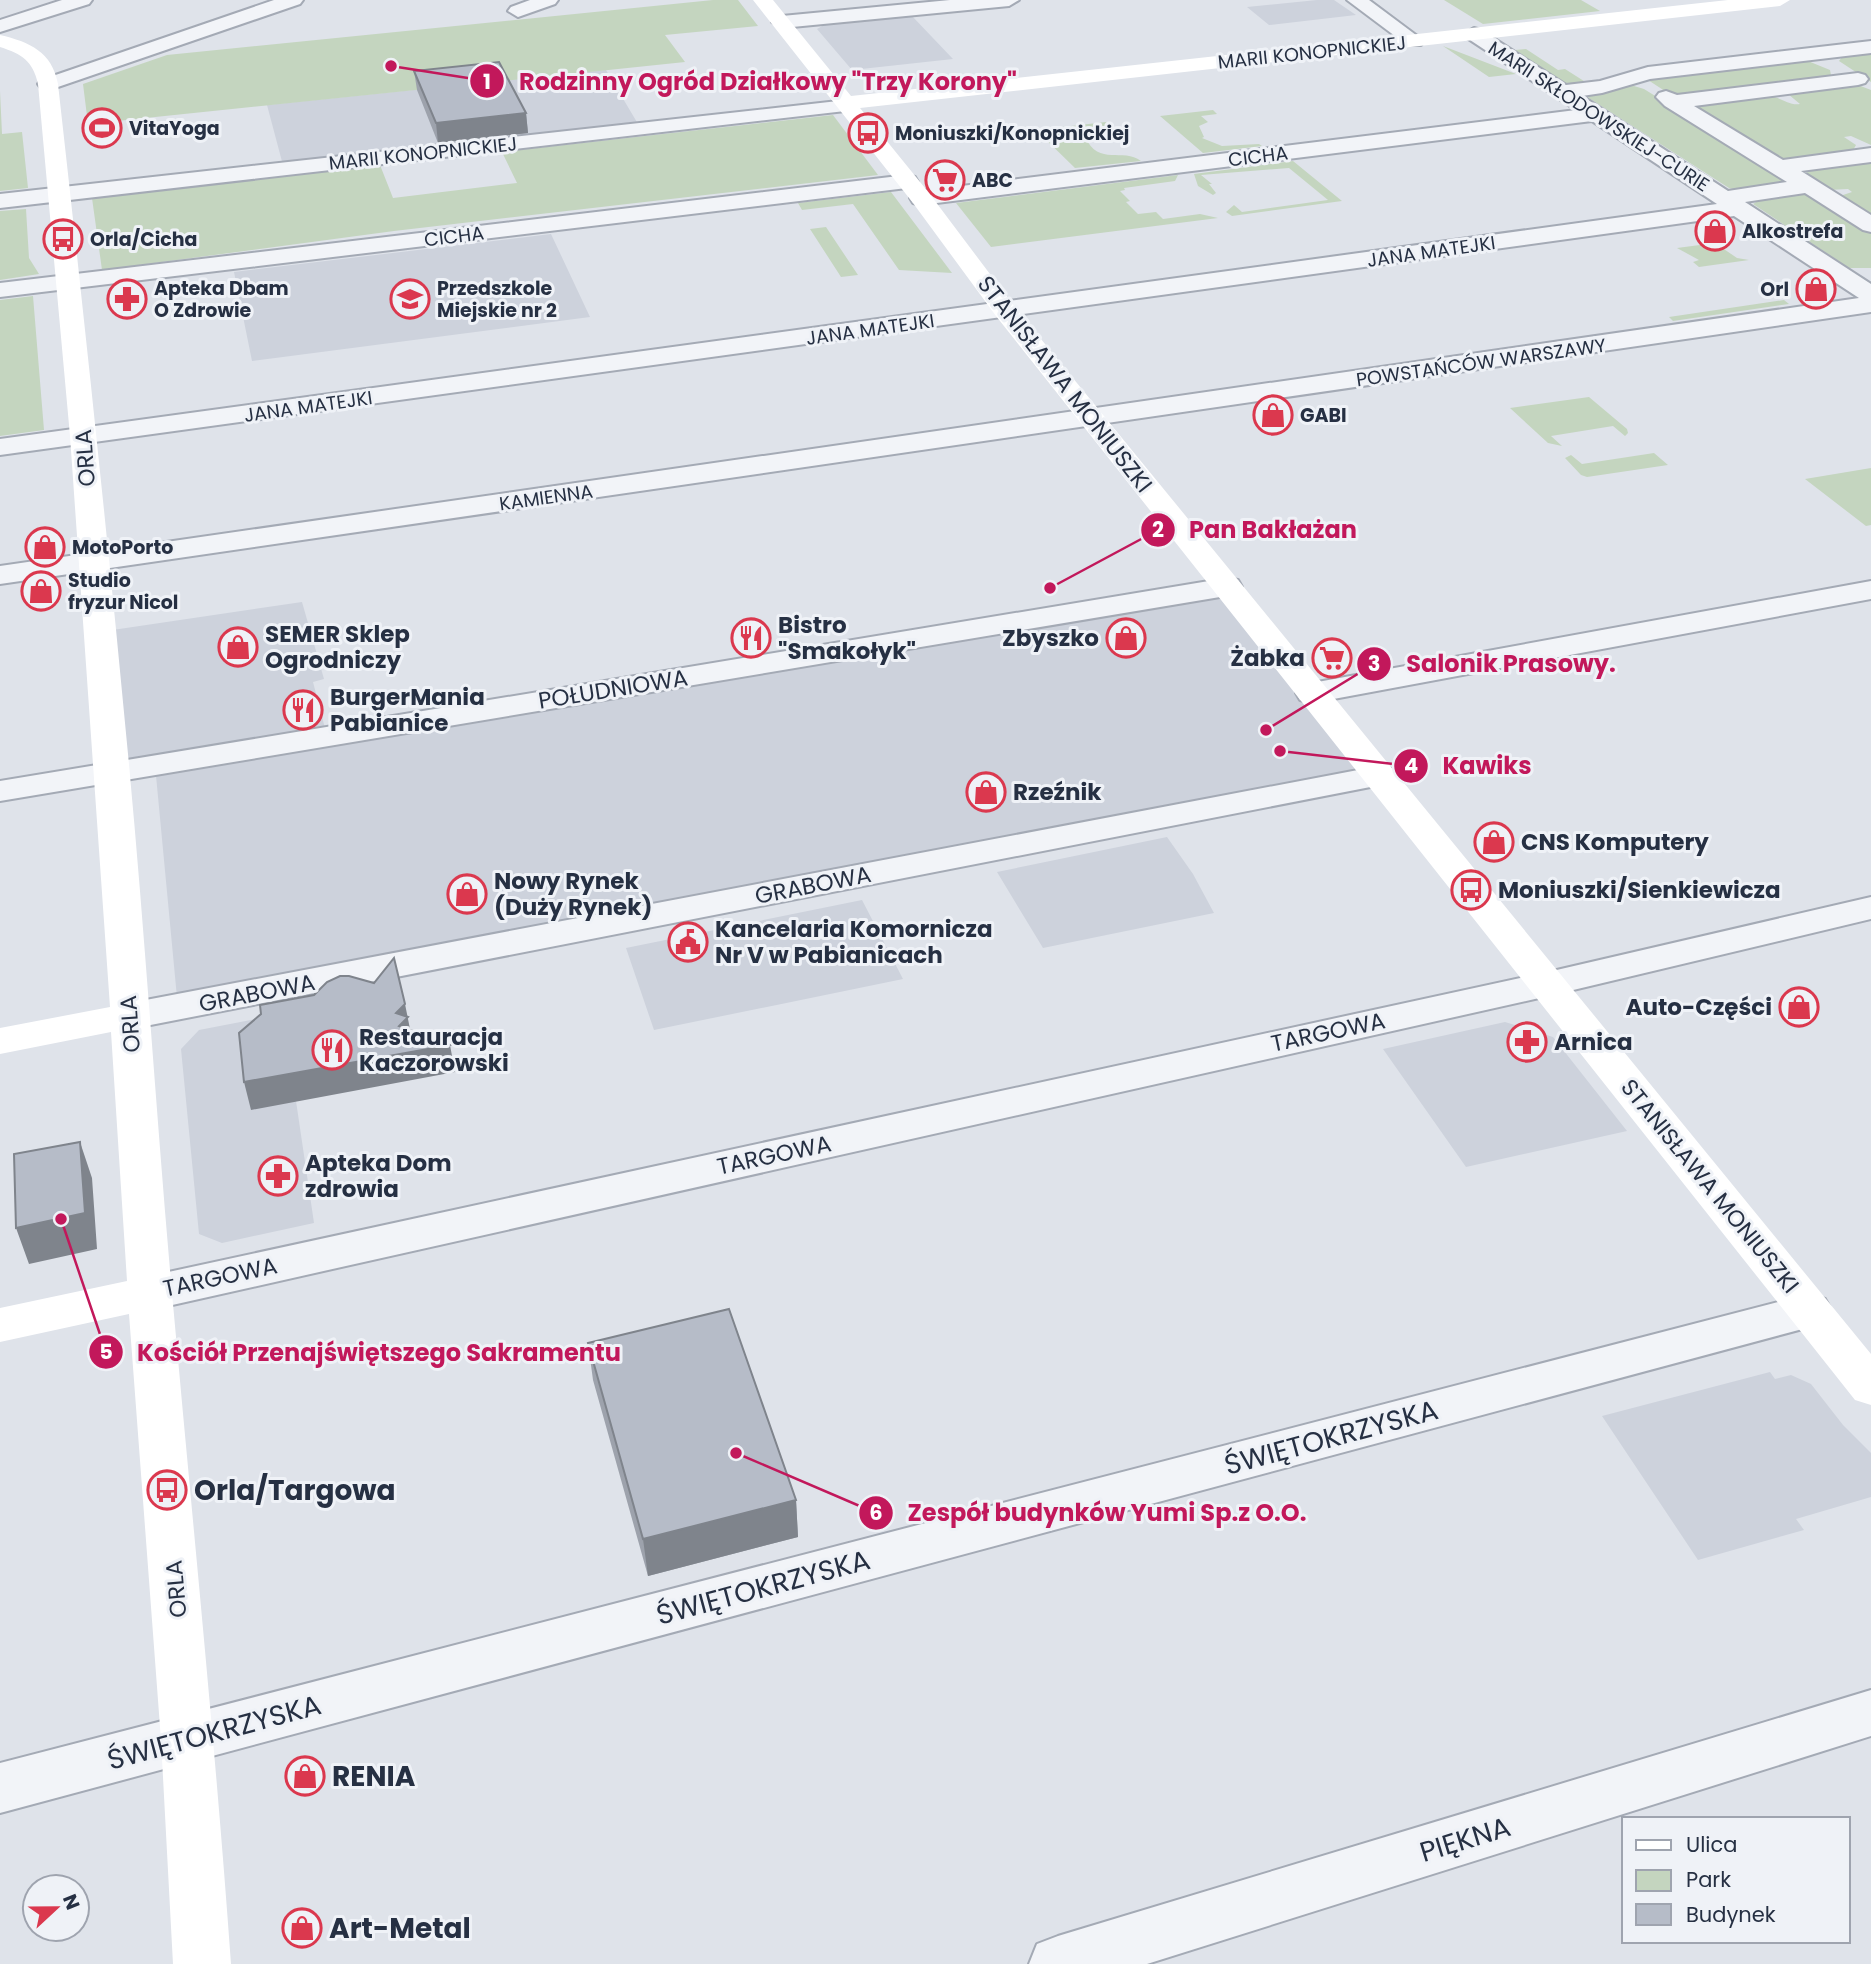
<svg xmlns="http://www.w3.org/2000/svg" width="1871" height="1964" font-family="Poppins,sans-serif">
	<rect width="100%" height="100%" fill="#dfe3ea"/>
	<!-- built -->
	<path fill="#cdd2dc" d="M1317,0H1334L1356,15L1269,25L1247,7Z
		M912,16L953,59L852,70L817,29L824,25Z
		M606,70L641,129L284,169L267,105Z
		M551,234L590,317L252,361L234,272Z
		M1227,587L1379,776L178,1008L155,765L112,772L99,632L302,602L324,679L313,682L327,736Z
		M1167,837L1193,874L1214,913L1043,948L997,872Z
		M862,900L903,979L654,1030L626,948Z
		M401,991L419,1075L296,1101L314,1223L222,1243L199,1234L181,1049L199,1030Z
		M1505,1022L1553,1037L1627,1131L1466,1167L1383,1049Z
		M1770,1372L1775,1379L1791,1375L1811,1384L1843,1425L1871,1453V1497L1796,1519L1804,1530L1698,1560L1602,1416Z"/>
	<!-- green -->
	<path fill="#c4d5bf" d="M713,0H738L758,26L665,35L685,62L88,124L83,84L167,55Z
		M1444,0H1581L1600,11L1483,24Z
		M1443,46L1516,74L1489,77Z
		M1526,49L1558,70L1565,69L1587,83L1568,85L1515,50Z
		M1871,53V82L1839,61L1842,57Z
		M1803,59L1830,70L1831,75L1684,96L1671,95L1648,80Z
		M1858,85L1871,90V145L1851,136L1844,137L1856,145L1852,152L1789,161L1778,159L1692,107L1691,103C1718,99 1747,93 1774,97C1783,99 1791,106 1800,104L1788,94L1791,91Z
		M1634,86L1644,89L1792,181L1742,191L1729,188L1584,95L1587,91Z
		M0,91L2,134L22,132L28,188L0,191Z
		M1213,110L1217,114L1201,116L1208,122L1199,126L1204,137L1202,138L1222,146L1259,144L1262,146L1203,153L1160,116Z
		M833,115L878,175L394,231L102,270L92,198L380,165L393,198L517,183L502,152Z
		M1106,122L1113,128L1094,131L1097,133L1085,137C1099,167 1123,147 1141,161L1075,168L1036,130Z
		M1871,160V216L1840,196L1852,192L1848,189L1828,190L1801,175L1822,166Z
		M1293,161L1342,201L1232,216L1226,212L1234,205L1242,212L1328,200L1289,168L1201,175L1212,184H1209L1216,193L1213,195L1198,186L1194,174Z
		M1178,175L1175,181L1124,188L1125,190L1120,191L1130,201L1126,202L1138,214L1156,212L1163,219L1200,214L1218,218L991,247L956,203Z
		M891,192L952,273L899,270L853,204L802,210L798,203Z
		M1805,192L1871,230V268H1849L1753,204L1761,199Z
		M26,209L29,258L39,274L0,280V211Z
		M826,227L858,275L841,277L810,229Z
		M1715,243L1737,258L1749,260L1699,267L1693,262L1699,260L1677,248Z
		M33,296L44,430L0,436V300Z
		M1784,300L1789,304L1673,321L1669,317Z
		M1589,397L1627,429L1628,433L1625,436L1613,426L1551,436L1562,446L1548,443L1510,408Z
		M1654,453L1668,465L1587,477L1581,475L1565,458L1571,455L1582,464Z
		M1871,468V525L1866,526L1805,479Z"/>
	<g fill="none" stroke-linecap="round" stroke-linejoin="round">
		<!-- street casing -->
		<g stroke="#a4aab5" stroke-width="4">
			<path id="street" d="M62,0H92L89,4L0,32V20Z
				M274,0H303L300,4L55,88H41L38,84L41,80Z
				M530,0H558L555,4L518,17L508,11L511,7Z
				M950,0H1019L1009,6L782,28L772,22L782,16Z
				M1347,0H1369L1424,41L1421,45H1407Z
				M1474,28L1481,30L1566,85L1600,81L1648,67L1871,41V53L1650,79L1602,93L1582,96L1728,191L1787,182L1665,106L1656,97L1659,93L1666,91L1677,95L1858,73L1865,75L1868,79L1865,83L1858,85L1694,106L1783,160L1871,148V162L1801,171L1871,215V232L1863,230L1805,193L1745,202L1871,284V312L0,584V566L1859,298L1734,216L0,455V439L1717,204L1592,121L921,205L913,203L910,198L913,193L921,191L1576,110L1467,38L1464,34Z
				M847,100L854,102L858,106L854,110L0,208V194Z
				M907,175L915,177L918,182L915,187L0,297V283Z
				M1227,578L1238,580L1242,587L1238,594L0,801V781Z
				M1871,581V599L1312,703L1300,700L1296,693L1300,686L1312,683Z
				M1379,766L1391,769L1396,776L1391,783L130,1029L116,1025L110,1016L116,1007L130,1003Z
				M1871,897V919L1548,996L150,1310L134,1305L128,1293L134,1281L150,1276L1548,972Z
				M1809,1294L1825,1299L1832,1311L1825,1323L0,1813V1763Z
				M1871,1690V1736L1147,1964H1029L1037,1944L1058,1936Z"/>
		</g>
		<!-- street -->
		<use href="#street" fill="#f2f4f8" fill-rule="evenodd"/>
		<!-- secondary -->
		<path fill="#fff" fill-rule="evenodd" d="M753,0H773L851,96L1728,0H1790L1780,6L860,108L929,193L1014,306L1871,1354V1405L1855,1400L996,316L913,203Z
			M0,35C30,42 52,52 58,84C83,307 107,530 128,754C145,933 156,1113 172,1293C192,1517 215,1740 231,1964H173L161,1740L129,1314L0,1342V1308L127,1281L111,1032L0,1054V1028L110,1007L70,436L38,84C33,61 22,54 0,47Z"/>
	</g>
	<!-- wall -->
	<path fill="#9da2ac" d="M414,71L526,113L528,133L438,143L417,90Z
		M588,1343L796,1500L798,1537L648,1576L593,1380Z"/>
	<!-- shaded-wall -->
	<path fill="#7f848c" d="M526,113L528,133L438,143L436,123Z
		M405,1004L413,1044L404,1053L396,1013Z
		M450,1045L455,1072L251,1110L244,1082Z
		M80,1142L92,1178L97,1249L29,1264L16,1228Z
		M796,1500L798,1537L648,1576L643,1539Z"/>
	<!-- building -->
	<path fill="#b6bcc8" stroke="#7f848c" stroke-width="2" d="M499,62L526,113L436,123L414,71Z
		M394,958L405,1004L396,1013L408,1017L399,1026L450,1045L244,1082L239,1033L261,1014L260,1005L314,995L327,982L340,976H349L374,983Z
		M80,1142L85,1213L16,1228L14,1154Z
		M729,1309L796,1500L643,1539L588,1343Z"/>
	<!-- icons -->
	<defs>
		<g id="stadium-ring" transform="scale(2.0125)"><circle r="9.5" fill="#eff2f7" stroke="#db384e" stroke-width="1.5"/><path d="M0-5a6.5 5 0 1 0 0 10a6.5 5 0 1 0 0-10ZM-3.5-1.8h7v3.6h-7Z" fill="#db384e"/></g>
		<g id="bus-ring" transform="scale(2.0125)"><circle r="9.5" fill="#eff2f7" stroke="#db384e" stroke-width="1.5"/><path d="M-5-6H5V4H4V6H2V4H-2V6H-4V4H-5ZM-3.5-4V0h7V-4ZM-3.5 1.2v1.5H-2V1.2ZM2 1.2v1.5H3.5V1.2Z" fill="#db384e"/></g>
		<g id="supermarket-ring" transform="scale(2.0125)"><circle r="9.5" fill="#eff2f7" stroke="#db384e" stroke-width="1.5"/><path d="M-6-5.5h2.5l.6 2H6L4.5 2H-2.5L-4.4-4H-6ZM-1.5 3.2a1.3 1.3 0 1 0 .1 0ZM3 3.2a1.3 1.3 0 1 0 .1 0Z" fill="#db384e"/></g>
		<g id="shop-ring" transform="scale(2.0125)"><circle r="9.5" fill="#eff2f7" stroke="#db384e" stroke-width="1.5"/><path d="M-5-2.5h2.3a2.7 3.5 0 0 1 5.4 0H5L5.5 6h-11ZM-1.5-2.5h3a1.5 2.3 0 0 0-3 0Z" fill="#db384e"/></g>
		<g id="pharmacy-ring" transform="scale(2.0125)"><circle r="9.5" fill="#eff2f7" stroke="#db384e" stroke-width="1.5"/><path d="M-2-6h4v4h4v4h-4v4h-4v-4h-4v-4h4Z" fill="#db384e"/></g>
		<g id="school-ring" transform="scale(2.0125)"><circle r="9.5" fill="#eff2f7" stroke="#db384e" stroke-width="1.5"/><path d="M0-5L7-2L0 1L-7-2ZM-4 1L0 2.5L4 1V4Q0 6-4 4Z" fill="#db384e"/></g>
		<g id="restaurant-ring" transform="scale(2.0125)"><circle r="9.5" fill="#eff2f7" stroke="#db384e" stroke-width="1.5"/><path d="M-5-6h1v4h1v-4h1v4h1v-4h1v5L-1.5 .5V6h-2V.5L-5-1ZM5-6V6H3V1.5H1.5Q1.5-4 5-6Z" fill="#db384e"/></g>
		<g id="civic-ring" transform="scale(2.0125)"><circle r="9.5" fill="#eff2f7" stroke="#db384e" stroke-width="1.5"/><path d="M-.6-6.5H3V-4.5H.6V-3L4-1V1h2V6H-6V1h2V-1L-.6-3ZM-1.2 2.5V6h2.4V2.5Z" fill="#db384e"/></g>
	</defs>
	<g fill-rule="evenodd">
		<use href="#stadium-ring" x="102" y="128"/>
		<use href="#bus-ring" x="868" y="133"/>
		<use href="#supermarket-ring" x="945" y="180"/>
		<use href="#shop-ring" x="1715" y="231"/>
		<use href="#bus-ring" x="63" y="239"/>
		<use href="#shop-ring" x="1816" y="289"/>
		<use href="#pharmacy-ring" x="127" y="299"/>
		<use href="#school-ring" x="410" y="299"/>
		<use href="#shop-ring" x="1273" y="415"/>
		<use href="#shop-ring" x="45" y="547"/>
		<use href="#shop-ring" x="41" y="591"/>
		<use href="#restaurant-ring" x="751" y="638"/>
		<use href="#shop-ring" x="1126" y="638"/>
		<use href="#shop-ring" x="238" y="647"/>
		<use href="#supermarket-ring" x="1332" y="658"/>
		<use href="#restaurant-ring" x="303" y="710"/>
		<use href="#shop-ring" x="986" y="792"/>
		<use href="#shop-ring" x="1494" y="842"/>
		<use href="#bus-ring" x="1471" y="890"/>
		<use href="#shop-ring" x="467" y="894"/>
		<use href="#civic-ring" x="688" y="942"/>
		<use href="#shop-ring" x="1799" y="1007"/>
		<use href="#pharmacy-ring" x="1527" y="1042"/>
		<use href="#restaurant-ring" x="332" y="1050"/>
		<use href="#pharmacy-ring" x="278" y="1176"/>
		<use href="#bus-ring" x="167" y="1490"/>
		<use href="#shop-ring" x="305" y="1776"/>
		<use href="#shop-ring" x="302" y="1928"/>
	</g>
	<g text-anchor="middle" stroke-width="6" stroke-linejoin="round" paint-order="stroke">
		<!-- far-street labels -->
		<g font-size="19" fill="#263043" stroke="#eff2f7">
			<text transform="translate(1312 52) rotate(-6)" y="7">MARII KONOPNICKIEJ</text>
			<text transform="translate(1599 116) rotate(33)" y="7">MARII SKŁODOWSKIEJ-CURIE</text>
			<text transform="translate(423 153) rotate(-6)" y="7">MARII KONOPNICKIEJ</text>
			<text transform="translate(1258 156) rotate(-7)" y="7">CICHA</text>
			<text transform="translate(454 236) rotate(-7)" y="7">CICHA</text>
			<text transform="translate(1431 251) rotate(-8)" y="7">JANA MATEJKI</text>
			<text transform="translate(870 329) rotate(-8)" y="7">JANA MATEJKI</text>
			<text transform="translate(1481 362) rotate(-8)" y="7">POWSTAŃCÓW WARSZAWY</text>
			<text transform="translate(308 406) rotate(-8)" y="7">JANA MATEJKI</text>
			<text transform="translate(546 497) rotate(-8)" y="7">KAMIENNA</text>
		</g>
		<!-- far-poi labels -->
		<g font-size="19" font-weight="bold" fill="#263043" stroke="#eff2f7" text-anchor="start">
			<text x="129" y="135">VitaYoga</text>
			<text x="895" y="140">Moniuszki/Konopnickiej</text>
			<text x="972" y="187">ABC</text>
			<text x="1742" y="238">Alkostrefa</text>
			<text x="90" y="246">Orla/Cicha</text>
			<text x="154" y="295">Apteka Dbam<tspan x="154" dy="22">O Zdrowie</tspan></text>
			<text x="437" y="295">Przedszkole<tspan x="437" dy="22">Miejskie nr 2</tspan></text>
			<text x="1789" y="296" text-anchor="end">Orl</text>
			<text x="1300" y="422">GABI</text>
			<text x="72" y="554">MotoPorto</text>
			<text x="68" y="587">Studio<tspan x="68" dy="22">fryzur Nicol</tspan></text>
		</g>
		<!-- street labels -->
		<g font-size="23" fill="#263043" stroke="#eff2f7">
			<text transform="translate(1065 384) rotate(52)" y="8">STANISŁAWA MONIUSZKI</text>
			<text transform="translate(85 458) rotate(-94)" y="8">ORLA</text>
			<text transform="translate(613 689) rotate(-9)" y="8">POŁUDNIOWA</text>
			<text transform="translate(813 885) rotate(-11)" y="8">GRABOWA</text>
			<text transform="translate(257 993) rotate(-11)" y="8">GRABOWA</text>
			<text transform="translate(130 1024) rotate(-94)" y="8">ORLA</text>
			<text transform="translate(1328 1032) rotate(-12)" y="8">TARGOWA</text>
			<text transform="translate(774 1155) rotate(-12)" y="8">TARGOWA</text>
			<text transform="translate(1710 1186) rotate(51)" y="8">STANISŁAWA MONIUSZKI</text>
			<text transform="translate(220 1277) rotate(-12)" y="8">TARGOWA</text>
			<text transform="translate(176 1589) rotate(-95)" y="8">ORLA</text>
		</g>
		<!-- poi labels -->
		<g font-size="23" font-weight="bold" fill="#263043" stroke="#eff2f7" text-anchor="start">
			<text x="778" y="633">Bistro<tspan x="778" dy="26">"Smakołyk"</tspan></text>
			<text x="265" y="642">SEMER Sklep<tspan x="265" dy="26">Ogrodniczy</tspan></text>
			<text x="1099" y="646" text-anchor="end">Zbyszko</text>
			<text x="1305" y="666" text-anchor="end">Żabka</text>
			<text x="330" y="705">BurgerMania<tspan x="330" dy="26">Pabianice</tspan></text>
			<text x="1013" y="800">Rzeźnik</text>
			<text x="1521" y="850">CNS Komputery</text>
			<text x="494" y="889">Nowy Rynek<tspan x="494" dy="26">(Duży Rynek)</tspan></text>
			<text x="1498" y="898">Moniuszki/Sienkiewicza</text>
			<text x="715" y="937">Kancelaria Komornicza<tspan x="715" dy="26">Nr V w Pabianicach</tspan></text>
			<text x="1772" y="1015" text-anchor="end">Auto-Części</text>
			<text x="359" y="1045">Restauracja<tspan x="359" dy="26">Kaczorowski</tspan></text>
			<text x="1554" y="1050">Arnica</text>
			<text x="305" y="1171">Apteka Dom<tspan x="305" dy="26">zdrowia</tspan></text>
		</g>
		<!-- near-street labels -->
		<g font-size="28" fill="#263043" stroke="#eff2f7">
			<text transform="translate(1331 1437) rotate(-15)" y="10">ŚWIĘTOKRZYSKA</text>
			<text transform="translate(763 1587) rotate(-15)" y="10">ŚWIĘTOKRZYSKA</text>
			<text transform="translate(214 1732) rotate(-15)" y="10">ŚWIĘTOKRZYSKA</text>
			<text transform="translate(1465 1839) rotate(-17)" y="10">PIĘKNA</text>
		</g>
		<!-- near-poi labels -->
		<g font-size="28" font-weight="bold" fill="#263043" stroke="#eff2f7" text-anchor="start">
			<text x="194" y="1500">Orla/Targowa</text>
			<text x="332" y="1786">RENIA</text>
			<text x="329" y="1938">Art-Metal</text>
		</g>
	</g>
	<!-- callouts -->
	<path fill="none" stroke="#c2185b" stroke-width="2.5" d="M391 66L487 81M1050 588L1158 530M1266 730L1374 664M1280 751L1411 766M61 1219L106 1352M736 1453L876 1513"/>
	<g fill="#c2185b" stroke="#eff2f7" stroke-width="2.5">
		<circle cx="391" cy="66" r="7"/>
		<circle cx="1050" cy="588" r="7"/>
		<circle cx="1266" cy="730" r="7"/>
		<circle cx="1280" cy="751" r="7"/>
		<circle cx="61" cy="1219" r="7"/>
		<circle cx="736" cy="1453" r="7"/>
		<circle cx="487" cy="81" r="18"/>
		<circle cx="1158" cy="530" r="18"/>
		<circle cx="1374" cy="664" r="18"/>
		<circle cx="1411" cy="766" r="18"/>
		<circle cx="106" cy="1352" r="18"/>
		<circle cx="876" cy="1513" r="18"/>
	</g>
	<g font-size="21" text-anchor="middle" font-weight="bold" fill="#fff">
		<text x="487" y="89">1</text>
		<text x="1158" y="537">2</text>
		<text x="1374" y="671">3</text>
		<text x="1411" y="773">4</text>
		<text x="106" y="1359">5</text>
		<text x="876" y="1520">6</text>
	</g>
	<g font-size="24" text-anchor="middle" font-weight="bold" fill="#c2185b" stroke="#eff2f7" stroke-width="6" stroke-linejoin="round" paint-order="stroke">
		<text x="768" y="90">Rodzinny Ogród Działkowy "Trzy Korony"</text>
		<text x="1273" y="538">Pan Bakłażan</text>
		<text x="1511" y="672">Salonik Prasowy.</text>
		<text x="1487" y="774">Kawiks</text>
		<text x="379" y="1361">Kościół Przenajświętszego Sakramentu</text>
		<text x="1107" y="1521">Zespół budynków Yumi Sp.z O.O.</text>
	</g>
	<!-- legend -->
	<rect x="1622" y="1817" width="228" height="126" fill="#eff2f7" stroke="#9fa4af" stroke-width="2"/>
	<rect x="1636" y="1840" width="35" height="10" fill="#ffffff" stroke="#9fa4af" stroke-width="2"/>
	<text x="1686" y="1852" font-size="21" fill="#263043">Ulica</text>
	<rect x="1636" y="1870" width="35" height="21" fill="#c4d5bf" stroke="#9fa4af" stroke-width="2"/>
	<text x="1686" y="1887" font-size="21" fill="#263043">Park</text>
	<rect x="1636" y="1904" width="35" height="21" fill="#b6bcc8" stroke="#9fa4af" stroke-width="2"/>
	<text x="1686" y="1922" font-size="21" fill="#263043">Budynek</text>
	<!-- north arrow -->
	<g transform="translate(56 1908) rotate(68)"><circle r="33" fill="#eff2f7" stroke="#9fa4af" stroke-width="2"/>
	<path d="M0-5L12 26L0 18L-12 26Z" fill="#db384e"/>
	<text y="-10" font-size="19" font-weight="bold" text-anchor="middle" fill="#263043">N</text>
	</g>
</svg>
